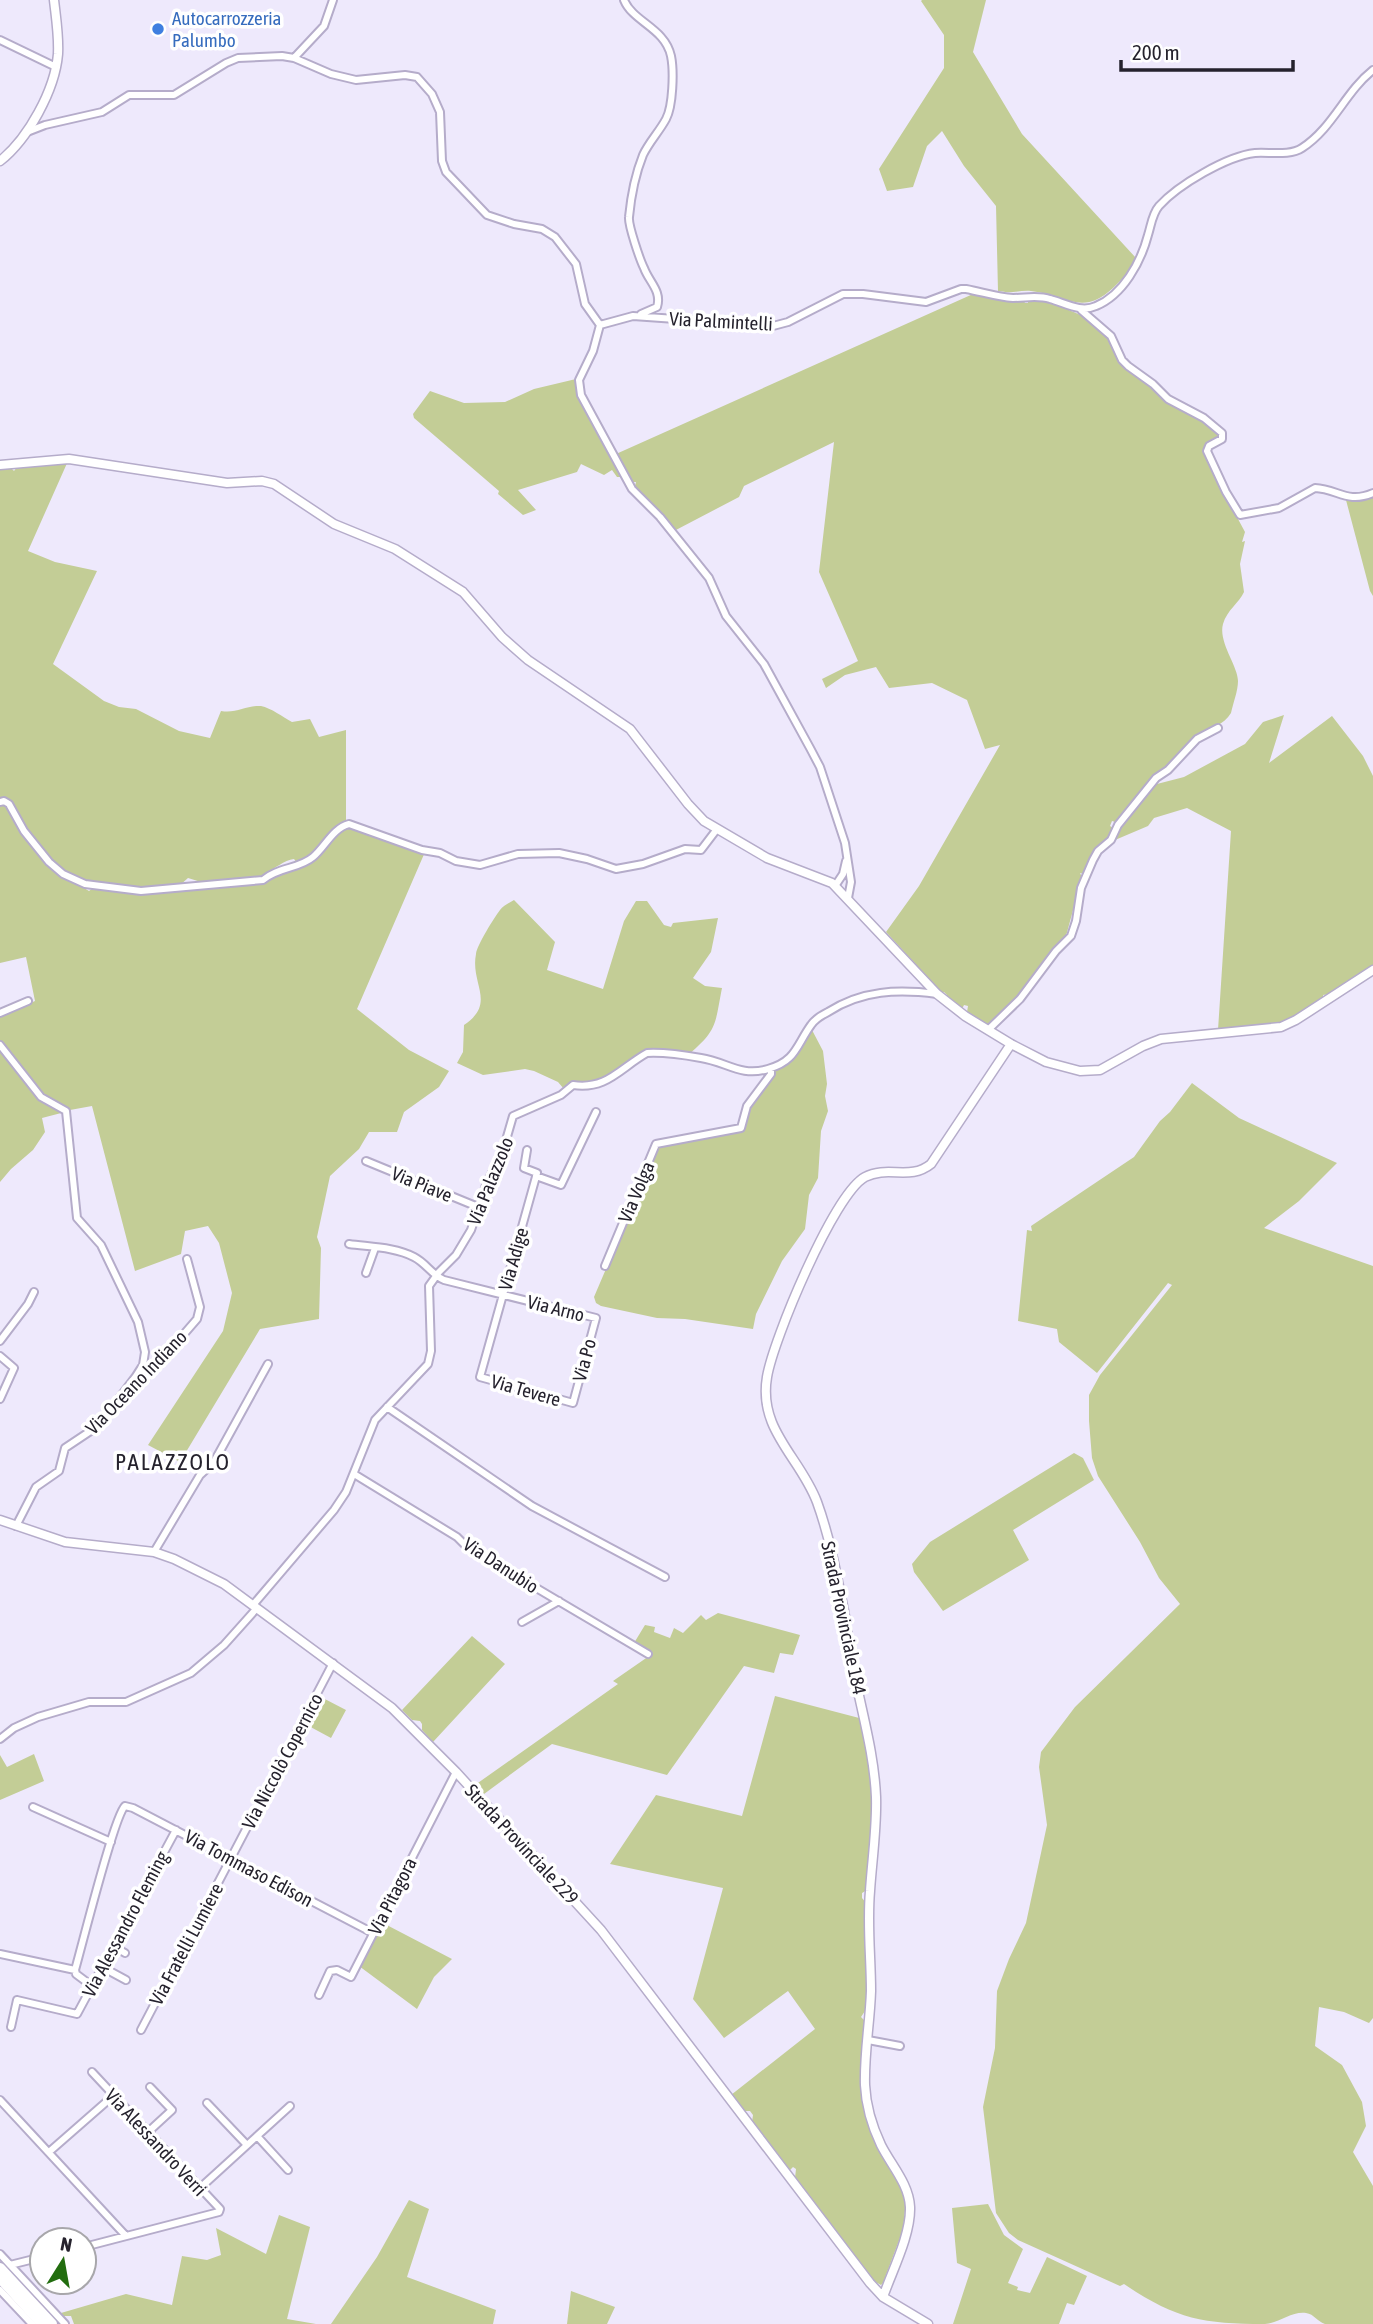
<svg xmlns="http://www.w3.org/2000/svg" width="1373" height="2324" font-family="'Asap Condensed',sans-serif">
	<rect width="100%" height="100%" fill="#eee9fc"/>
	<!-- green -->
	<path fill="#c3cd96" d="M922,0H986L973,52L1022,134L1136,258C1130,270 1123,279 1113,288C1082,317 1067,295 1031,291C1020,290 1010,294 998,291L996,206L964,166L942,131L927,146L913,187L887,191L879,169L944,68V35L921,1Z
		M973,294L1006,300L1024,301L1025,303H1028V300L1050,302L1090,319L1109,337L1123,364L1144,382L1221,434L1220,437L1204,446L1224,493L1245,532L1242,542L1245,541L1240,564L1244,592C1239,603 1227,610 1223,624C1218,642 1238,666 1238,681C1238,691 1233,703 1231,713C1224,725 1211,728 1199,734L1127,811L1115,822L1112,821L1110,826L1113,828L1107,839L1094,852L1084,874L1080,873L1082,877L1066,936L1058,943L1020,996L989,1025L967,1012L968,1006L964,1005L962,1009L946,998L947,995L944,992L942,993L886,932L919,886L1000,745L985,749L967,700L932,683L889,688L876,667L845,675L826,688L822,679L858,661L819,572L834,442L744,486L739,497L674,531L635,486L636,482H632L616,454Z
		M576,379L578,395L622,477H617L612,470L604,475L581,464L577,472L518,490L536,510L523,515L498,494L499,491L414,418L413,414L430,391L464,403L505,402L534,389Z
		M68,461L28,551L55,562L97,571L53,664L104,701L119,707L136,709L179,731L210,738L221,711C236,714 247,705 261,706C271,708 283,717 292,722L310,719L319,737L346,730V822C326,830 317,853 297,863L294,859C284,860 275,869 265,873L263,877L201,882L188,878L179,886L140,888L89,883L64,872L55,864L25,830L7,798L0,799V469L10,467L14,471L17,467Z
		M1373,495V596L1370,591L1346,500Z
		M1284,715L1269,763L1332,716L1363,756L1373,776V967L1330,994L1323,995V999L1294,1018L1280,1024L1218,1030L1231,831L1187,808L1154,818L1148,826L1115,840L1121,824L1157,784L1184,777L1245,744L1263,722Z
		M3,803L7,805L25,835L49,867L89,891L93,888C148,896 211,887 267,882L269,876L298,869L313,861L346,826L363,830L425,852L357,1009L409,1050L449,1071L439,1087L404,1112L397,1132H369L359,1149L330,1176L317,1237L321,1248L319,1319L260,1329L180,1462L148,1445L223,1331L232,1293L219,1243L208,1226L185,1231L181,1254L135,1271L92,1106L70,1110L42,1094L0,1040V1016L35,1001L26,957L0,963V804Z
		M514,900L555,942L547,970L603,989L624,921L636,901H647L664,925L671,927L673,923L718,918L711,952L693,978L705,986L722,988C715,1023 718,1030 689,1054L649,1051L609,1078L587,1085H568L564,1089L558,1082L534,1071L525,1069L483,1075L457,1063L463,1052L464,1025C497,1003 470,984 476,954C477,945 494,918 500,910C503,906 509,903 514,900Z
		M812,1030L823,1051L827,1084L825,1096L828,1111L821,1131L818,1178L809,1195L805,1229L782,1261L756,1314L753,1329L685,1319L657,1318L601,1306L596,1303L594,1297L658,1147L742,1131L749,1107L775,1069L793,1060Z
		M0,1048L32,1089L65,1112L42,1118L45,1132L33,1150L11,1169L0,1182Z
		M1192,1083L1239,1118L1337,1163L1299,1201L1264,1228L1373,1266V2018L1369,2023L1344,2012L1319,2007L1315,2046L1342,2065L1362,2102L1366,2126L1353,2152L1373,2186V2324C1361,2324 1335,2324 1325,2324C1318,2322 1314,2314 1306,2313C1292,2311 1279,2323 1265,2324C1202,2324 1176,2319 1124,2284L1120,2286L1018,2240L1009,2233L996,2213L983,2107L995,2048L997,1991L1009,1959L1026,1923L1047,1825L1039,1767L1041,1752L1075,1707L1180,1604L1159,1578L1140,1542L1098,1476L1092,1458L1089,1421V1395L1100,1375L1172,1285L1168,1283L1097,1373L1059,1342L1057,1329L1018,1321L1027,1230L1032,1231L1031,1226L1134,1157L1160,1121L1170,1112Z
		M1074,1453L1083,1458L1094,1480L1013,1530L1029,1560L943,1611L914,1572L912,1564L930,1542Z
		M718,1613L800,1635L793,1655L780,1653L774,1673L744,1666L667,1775L552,1744L484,1794L475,1785L618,1684L613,1681L652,1654L634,1643L645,1625L655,1627L654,1632L670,1638L674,1628L683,1633L701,1615L706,1620Z
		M472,1636L505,1664L433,1742L422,1730V1724L420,1721L412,1720L402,1710Z
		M319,1696L346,1710L331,1738L305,1724Z
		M775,1696L863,1719L873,1787V1811L867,1890L862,1893V1898L866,1903L867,2008L861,2017L866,2022L862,2091L906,2201L903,2230L883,2283L881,2285L872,2280L795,2178L796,2169L793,2167L790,2170L752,2122L753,2115L750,2111H745L731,2095L815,2029L788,1991L724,2038L693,1999L723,1888L610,1864L656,1795L742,1816Z
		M34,1754L44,1781L0,1800V1755L7,1767Z
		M381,1922L452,1959L434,1977L417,2009L359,1966Z
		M409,2200L429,2209L407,2277L496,2310L493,2324H331L377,2257Z
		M988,2204L1004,2235L1023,2249L1008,2283L1018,2287L1017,2290L1030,2293L1047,2257L1087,2276L1074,2305L1067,2303L1059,2324H953L971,2269L957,2263L952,2208Z
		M279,2215L310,2227L287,2319L316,2324H74L71,2316H64L61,2313L126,2294L172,2305L182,2256L207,2260L221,2255L216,2228L266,2254Z
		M571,2291L615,2307L607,2324H567Z"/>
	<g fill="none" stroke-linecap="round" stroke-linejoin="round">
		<!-- minor casing -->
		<g stroke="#b5acca" stroke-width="10">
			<path id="minor" d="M624,0C633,22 665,28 671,56C674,71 673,106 666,119C659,132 649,142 643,155C635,175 631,196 629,217C628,225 640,260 644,268C649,282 662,291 657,307L641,314
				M0,40L56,67
				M294,58L324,26L333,0
				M27,132L45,125L102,112L129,95H174L226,63L238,58L282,56L294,58L331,74L356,80L405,75L417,77L432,94L440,112L442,161L446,172L487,215L514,224L542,229L555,237L576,264L585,304L600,325
				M1081,310L1111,336L1122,360L1128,366L1153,384L1168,399L1204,418L1222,433V439L1209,446L1207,451L1226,492L1240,515L1279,508L1315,488C1338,489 1347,504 1373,493
				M0,802L4,801L9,804L24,831L49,862L63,874L85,884L141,891L263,880C278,867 299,869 313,857C325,847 333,828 349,824L422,850L440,853L456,861L480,865L518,854L559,853L587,859L616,869L643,864L685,849L701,850L717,829
				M835,886L843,874L846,861
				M848,898L851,882L845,843L820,767L810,748L764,664L726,616L709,578L660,517L632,489L581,395L579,380L593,351L600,325L633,316L773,326L788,322L843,294H863L926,302L961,289H966C982,292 998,297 1013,298C1026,298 1038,295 1050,299C1065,303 1081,313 1096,306C1123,295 1141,262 1148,235C1151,226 1152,214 1159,206C1178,185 1227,156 1255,153C1270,152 1290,156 1302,148C1333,128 1345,92 1373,70
				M0,1013L28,1001
				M988,1030L1020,999L1056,951L1071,936L1076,921L1081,888L1093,860L1098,851L1111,840L1118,825L1156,778L1168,770L1197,739L1218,728
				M0,1045L41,1097L66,1111L77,1218L101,1245L138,1322L145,1352L143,1365L136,1376
				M366,1161L478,1207
				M536,1176L561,1185L596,1112
				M349,1244C370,1247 395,1247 414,1257C426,1263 432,1275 444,1280L596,1318L573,1403L480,1377L537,1173L524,1168L527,1150
				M605,1266L656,1144L741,1128L747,1106L771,1074V1068
				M366,1273L375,1248
				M0,1341L28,1304L34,1292
				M0,1356L14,1368L0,1399
				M387,1407L532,1506L665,1577
				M354,1474L457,1537L467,1547L648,1654
				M16,1526L36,1487L59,1471L65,1448L98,1426L136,1376L152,1371L197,1319L200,1307L187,1259
				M154,1552L200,1475L214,1462L268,1364
				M253,1605L334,1510L346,1492L375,1420L428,1364L431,1351L429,1286L439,1272L456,1255L471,1230L487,1182L502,1154L513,1116L561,1095L573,1085C607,1090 620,1068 647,1053C665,1052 684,1055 701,1058C727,1062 740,1077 768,1069C796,1061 796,1046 811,1025C815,1019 822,1015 828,1012C862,990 898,989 937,994
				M522,1622L559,1601
				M0,1739L14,1728L38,1717L89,1702H126L191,1673L224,1645L257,1608
				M33,1807L111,1842
				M113,1946L125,1953
				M0,1954L75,1970
				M102,1967L126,1980
				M92,1986L76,1974L75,1970C82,1946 114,1816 125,1806L133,1808L373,1933
				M319,1995L330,1971L337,1970L351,1977L456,1772
				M11,2027L17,2000L77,2014L176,1830
				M141,2030L333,1663
				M868,2040L900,2046
				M0,2100L126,2236
				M207,2103L247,2145
				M147,2133L172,2110L150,2087
				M257,2136L288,2170
				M49,2152L113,2096
				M200,2188L290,2106
				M84,2247L219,2212L220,2209L92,2072
				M0,2254L65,2324
				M10,2265L42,2257
				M0,2290L32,2324"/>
		</g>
		<!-- tertiary casing -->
		<g stroke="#b5acca" stroke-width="11">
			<path id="tertiary" d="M0,161C28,139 55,90 58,54C59,36 56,18 54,0
				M0,465L69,459L227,483L262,481L274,484L334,524L395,549L463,592L502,637L528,660L630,729L688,804L704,821L767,858L832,883L937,994L965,1016L1011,1044L1046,1062L1080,1071L1100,1070L1143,1046L1161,1039L1281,1027L1296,1020L1373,970
				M0,1520L65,1542L154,1552L174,1559L224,1584L392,1708L456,1772L601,1930L870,2283L883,2297L928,2324
				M883,2297C892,2271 911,2235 910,2207C909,2184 891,2165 881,2145C872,2126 866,2106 865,2085C864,2054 870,2022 871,1991C871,1958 867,1925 870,1891C872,1860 877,1828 876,1797C874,1750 860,1707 852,1661C848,1643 847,1624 843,1606C836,1571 829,1535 817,1502C800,1457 758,1430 767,1377C773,1340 834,1194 865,1177C888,1165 910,1181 931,1164L1011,1044"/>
		</g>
		<!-- primary casing -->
		<g stroke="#b5acca" stroke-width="13">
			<path id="primary" d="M0,2268L52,2324
				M0,2278L42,2324"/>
		</g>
		<!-- minor -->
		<use href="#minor" stroke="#fff" stroke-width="6"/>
		<!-- tertiary -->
		<use href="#tertiary" stroke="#fff" stroke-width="8"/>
		<!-- primary -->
		<use href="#primary" stroke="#fff" stroke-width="10"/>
	</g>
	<!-- markers -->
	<circle fill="#3f7fe0" stroke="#fff" stroke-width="2.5" cx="158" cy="29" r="7"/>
	<g text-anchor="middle" stroke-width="7" stroke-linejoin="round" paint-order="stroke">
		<!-- shop labels -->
		<g font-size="19" fill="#366cbe" stroke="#fff" text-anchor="start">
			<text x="172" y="25">Autocarrozzeria<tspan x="172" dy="22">Palumbo</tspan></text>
		</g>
		<!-- street labels -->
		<g font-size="19" fill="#25222d" stroke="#fff">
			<text transform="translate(721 321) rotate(3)" y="7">Via Palmintelli</text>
			<text transform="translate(490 1181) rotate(-68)" y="7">Via Palazzolo</text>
			<text transform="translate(422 1184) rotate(22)" y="7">Via Piave</text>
			<text transform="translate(636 1192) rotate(-67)" y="7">Via Volga</text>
			<text transform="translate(513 1259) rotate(-74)" y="7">Via Adige</text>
			<text transform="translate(556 1308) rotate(14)" y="7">Via Arno</text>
			<text transform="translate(584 1360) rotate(-75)" y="7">Via Po</text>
			<text transform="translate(136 1382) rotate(-46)" y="7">Via Oceano Indiano</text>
			<text transform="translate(526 1390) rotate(16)" y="7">Via Tevere</text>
			<text transform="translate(501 1565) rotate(33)" y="7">Via Danubio</text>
			<text transform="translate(844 1618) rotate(78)" y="7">Strada Provinciale 184</text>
			<text transform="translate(282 1761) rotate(-62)" y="7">Via Niccolò Copernico</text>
			<text transform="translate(522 1844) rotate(47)" y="7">Strada Provinciale 229</text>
			<text transform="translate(249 1868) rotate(28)" y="7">Via Tommaso Edison</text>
			<text transform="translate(392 1896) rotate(-63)" y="7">Via Pitagora</text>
			<text transform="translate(125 1924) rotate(-62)" y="7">Via Alessandro Fleming</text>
			<text transform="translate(186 1944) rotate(-62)" y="7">Via Fratelli Lumiere</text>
			<text transform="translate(156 2142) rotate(47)" y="7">Via Alessandro Verri</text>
		</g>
		<!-- quarter labels -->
		<g font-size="23" letter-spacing="2" fill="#25222d" stroke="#fff">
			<text x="173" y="1470">PALAZZOLO</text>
		</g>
	</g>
	<!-- north arrow -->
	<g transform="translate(63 2261) rotate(11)"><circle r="33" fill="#ffffff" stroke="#a8a7ab" stroke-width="2"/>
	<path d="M0-5L12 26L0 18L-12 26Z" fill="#226d0f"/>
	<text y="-10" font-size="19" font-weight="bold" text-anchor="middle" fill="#25222d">N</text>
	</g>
	<!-- scale -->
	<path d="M1121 60v10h172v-10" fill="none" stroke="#25222d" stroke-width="3.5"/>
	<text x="1132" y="60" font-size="21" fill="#25222d" stroke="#ffffff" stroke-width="5" paint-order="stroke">200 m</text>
</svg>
